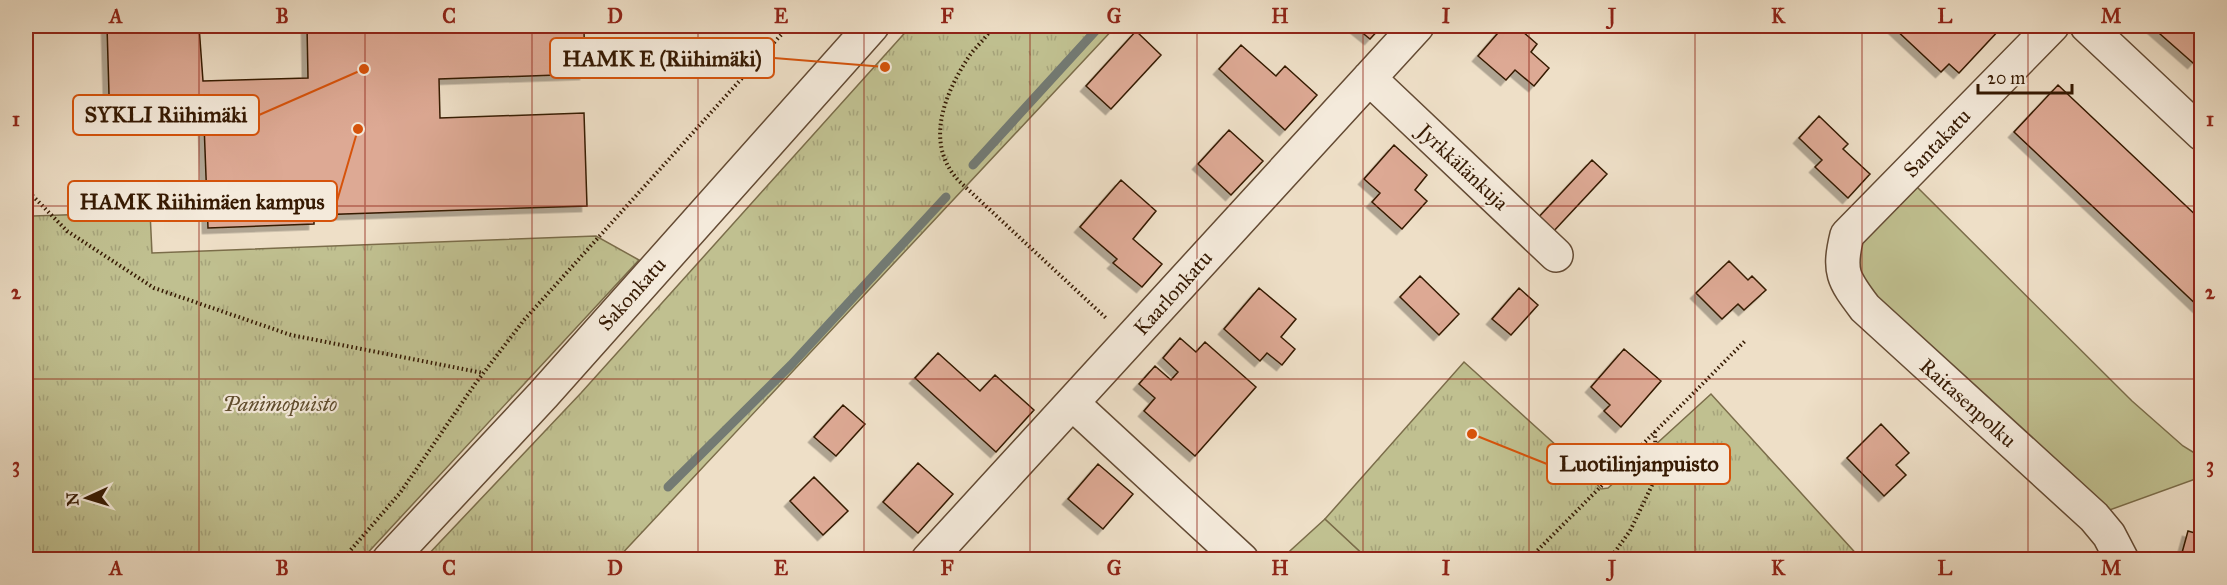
<svg xmlns="http://www.w3.org/2000/svg" width="2227" height="585" font-family="'IM FELL Great Primer',serif">
	<defs>
		<pattern id="park-tufts" width="24" height="20" patternUnits="userSpaceOnUse" patternTransform="scale(1.5)"><rect width="24" height="20" fill="#c0c090"/><path d="M3 7l-1-3M5 7V3M7 7l1-3M15 17l-1-3M17 17v-4M19 17l1-3" fill="none" stroke="#a6a47b"/></pattern>
		<filter id="shadow"><feDropShadow dx="-5.5" dy="5.5" stdDeviation="0" flood-color="#0004"/></filter>
	</defs>
	<rect width="100%" height="100%" fill="#eedfc7"/>
	<filter id="stains"><feTurbulence type="fractalNoise" baseFrequency=".00333" numOctaves="4"/><feColorMatrix values="0 0 0 0 .2 0 0 0 0 .09 0 0 0 0 .02 0 0 0 .5 -.17"/></filter>
	<radialGradient id="worn" r=".72"><stop offset=".6" stop-color="#630" stop-opacity="0"/><stop offset="1" stop-color="#630" stop-opacity=".3"/></radialGradient>
	<!-- grass -->
	<path fill="#c0c090" stroke="#7b6d4a" stroke-width="1.5" d="M1913,183L2132,401L2183,446L2201,457V477L2104,512L1870,299L1859,279L1857,249Z
		M1325,519L1368,559L1280,560Z"/>
	<!-- park -->
	<path fill="url(#park-tufts)" stroke="#7b6d4a" stroke-width="1.5" d="M911,26H1116L617,559H424L581,393Z
		M26,47L33,216L150,212L152,253L596,236L639,260L362,559H26Z
		M1464,362L1588,474L1601,489L1608,488L1711,394L1861,559H1368L1325,519Z"/>
	<g fill="none" stroke-linecap="round" stroke-linejoin="round">
		<!-- stream -->
		<path stroke="#737a73" stroke-width="9" d="M973,165L1100,26
			M668,487L791,365L946,197"/>
	</g>
	<!-- building -->
	<path fill="#dda994" stroke="#361a03" stroke-width="1.5" filter="url(#shadow)" d="M107,26H199L203,81L308,78L307,26H539V32L584,30L585,74L439,79L440,118L584,113L587,206L314,215V224L208,228L204,124L110,128Z
		M1354,26H1382L1370,39Z
		M1504,26H1516L1537,44L1531,52L1549,68L1534,86L1515,70L1506,80L1478,56Z
		M1892,26H1997L2000,29L1959,73L1949,64L1941,72Z
		M2151,26H2202V53L2193,63Z
		M1136,31L1161,55L1111,109L1086,86Z
		M1241,45L1276,76L1285,66L1317,95L1285,130L1219,69Z
		M2058,85L2202,221V310L2014,132Z
		M1819,116L1848,144L1843,149L1870,174L1848,198L1815,167L1822,160L1799,138Z
		M1229,130L1263,161L1231,195L1198,164Z
		M1394,145L1427,175L1415,190L1427,201L1402,229L1372,202L1380,193L1364,179Z
		M1592,160L1607,174L1551,234L1536,220Z
		M1121,180L1156,211L1133,239L1162,264L1142,287L1113,263L1117,259L1080,227Z
		M1729,261L1748,280L1752,276L1766,290L1744,310L1738,304L1722,319L1696,293Z
		M1420,276L1459,314L1439,335L1400,297Z
		M1259,288L1296,319L1281,337L1295,349L1282,365L1267,353L1260,361L1224,329Z
		M1519,288L1538,305L1511,335L1492,319Z
		M1180,338L1196,352L1205,342L1256,387L1195,456L1144,411L1155,398L1139,384L1155,366L1171,380L1178,372L1163,358Z
		M1624,349L1661,381L1621,427L1604,411L1610,405L1591,387Z
		M938,353L980,391L995,375L1034,410L996,452L915,378Z
		M843,405L865,424L836,456L814,437Z
		M1881,424L1909,453L1896,465L1906,475L1884,496L1847,458Z
		M918,463L953,494L918,533L883,502Z
		M1098,464L1133,494L1103,529L1068,499Z
		M814,477L848,511L823,535L790,501Z
		M2188,531L2202,535V560H2180Z"/>
	<g fill="none" stroke-linecap="round" stroke-linejoin="round">
		<!-- minor casing -->
		<g stroke="#644b34" stroke-width="36">
			<path id="minor" d="M2052,26L1847,235C1838,272 1843,279 1865,308L2094,517L2109,535L2122,560
				M2087,26L2202,134
				M1369,78L1556,255
				M1072,403L1242,560
				M389,560L543,395L872,26
				M928,560L1417,26"/>
		</g>
		<!-- path -->
		<path stroke="#361a03" stroke-width="4" stroke-dasharray="1.5 3" stroke-linecap="butt" d="M993,26C987,38 975,47 968,58C944,95 924,144 959,181L1107,319
			M26,189L67,231L154,288L291,335L483,373
			M342,560L400,493L475,384L524,320L789,26
			M1528,560L1746,340
			M1609,560L1630,531L1656,477L1655,430"/>
		<!-- minor -->
		<use href="#minor" stroke="#f4eadb" stroke-width="33"/>
	</g>
	<!-- grid -->
	<path fill="none" stroke="#8f2418" stroke-width="1.5" stroke-opacity="0.55" d="M199,26V560M365,26V560M532,26V560M698,26V560M864,26V560M1030,26V560M1197,26V560M1363,26V560M1529,26V560M1695,26V560M1862,26V560M2028,26V560M26,206H2202M26,379H2202"/>
	<g text-anchor="middle" stroke-width="4.5" stroke-linejoin="round" paint-order="stroke">
		<!-- street labels -->
		<g font-size="21" fill="#361a03" stroke="#f4eadb">
			<text transform="translate(1937 143) rotate(-46)" y="7">Santakatu</text>
			<text transform="translate(1463 167) rotate(43)" y="7">Jyrkkälänkuja</text>
			<text transform="translate(1173 293) rotate(-48)" y="7">Kaarlonkatu</text>
			<text transform="translate(632 294) rotate(-48)" y="7">Sakonkatu</text>
			<text transform="translate(1968 403) rotate(42)" y="7">Raitasenpolku</text>
		</g>
		<!-- park labels -->
		<g font-size="21" font-style="italic" fill="#5f4c2d" stroke="#f4eadb">
			<text x="280" y="411">Panimopuisto</text>
		</g>
	</g>
	<!-- callouts -->
	<path fill="none" stroke="#d6530b" stroke-width="2" d="M885 67L774 58M364 69L259 115M358 129L337 201M1472 434L1547 464"/>
	<g fill="#d6530b" stroke="#f4eadb" stroke-width="2">
		<circle cx="885" cy="67" r="6"/>
		<circle cx="364" cy="69" r="6"/>
		<circle cx="358" cy="129" r="6"/>
		<circle cx="1472" cy="434" r="6"/>
	</g>
	<g fill="#f4eadb" stroke="#d6530b" stroke-width="2">
		<rect x="550" y="38" width="224" height="40" rx="6"/>
		<rect x="73" y="95" width="186" height="40" rx="6"/>
		<rect x="68" y="181" width="269" height="40" rx="6"/>
		<rect x="1547" y="444" width="183" height="40" rx="6"/>
	</g>
	<g font-size="22" text-anchor="middle" font-weight="bold" fill="#361a03">
		<text x="662" y="66">HAMK E (Riihimäki)</text>
		<text x="166" y="122">SYKLI Riihimäki</text>
		<text x="202" y="209">HAMK Riihimäen kampus</text>
		<text x="1639" y="471">Luotilinjanpuisto</text>
	</g>
	<!-- margin -->
	<rect width="2227" height="585" fill="none" stroke="#eedfc7" stroke-width="66"/>
	<!-- north arrow -->
	<g transform="translate(87 498) rotate(266)" stroke="#f4eadb" stroke-width="4.5" paint-order="stroke">
	<path d="M0-4.5L10 22L0 15L-10 22Z" fill="#361a03"/>
	<text y="-9" font-size="16" font-weight="bold" text-anchor="middle" fill="#361a03">N</text>
	</g>
	<!-- scale -->
	<path d="M1978 84v9h94v-9" fill="none" stroke="#361a03" stroke-width="3"/>
	<text x="1987" y="84" font-size="18" fill="#361a03" stroke="#f4eadb" stroke-width="4.5" paint-order="stroke">20 m</text>
	<rect x="33" y="33" width="2161" height="519" fill="none" stroke="#8f2418" stroke-width="2"/>
	<g font-size="20" text-anchor="middle" font-weight="bold" fill="#8f2418">
		<text x="116" y="23">A</text>
		<text x="282" y="23">B</text>
		<text x="449" y="23">C</text>
		<text x="615" y="23">D</text>
		<text x="781" y="23">E</text>
		<text x="947" y="23">F</text>
		<text x="1114" y="23">G</text>
		<text x="1280" y="23">H</text>
		<text x="1446" y="23">I</text>
		<text x="1612" y="23">J</text>
		<text x="1778" y="23">K</text>
		<text x="1945" y="23">L</text>
		<text x="2111" y="23">M</text>
		<text x="16" y="126">1</text>
		<text x="2210" y="126">1</text>
		<text x="16" y="299">2</text>
		<text x="2210" y="299">2</text>
		<text x="16" y="472">3</text>
		<text x="2210" y="472">3</text>
		<text x="116" y="575">A</text>
		<text x="282" y="575">B</text>
		<text x="449" y="575">C</text>
		<text x="615" y="575">D</text>
		<text x="781" y="575">E</text>
		<text x="947" y="575">F</text>
		<text x="1114" y="575">G</text>
		<text x="1280" y="575">H</text>
		<text x="1446" y="575">I</text>
		<text x="1612" y="575">J</text>
		<text x="1778" y="575">K</text>
		<text x="1945" y="575">L</text>
		<text x="2111" y="575">M</text>
	</g>
	<rect width="100%" height="100%" filter="url(#stains)"/>
	<rect width="100%" height="100%" fill="url(#worn)"/>
</svg>
